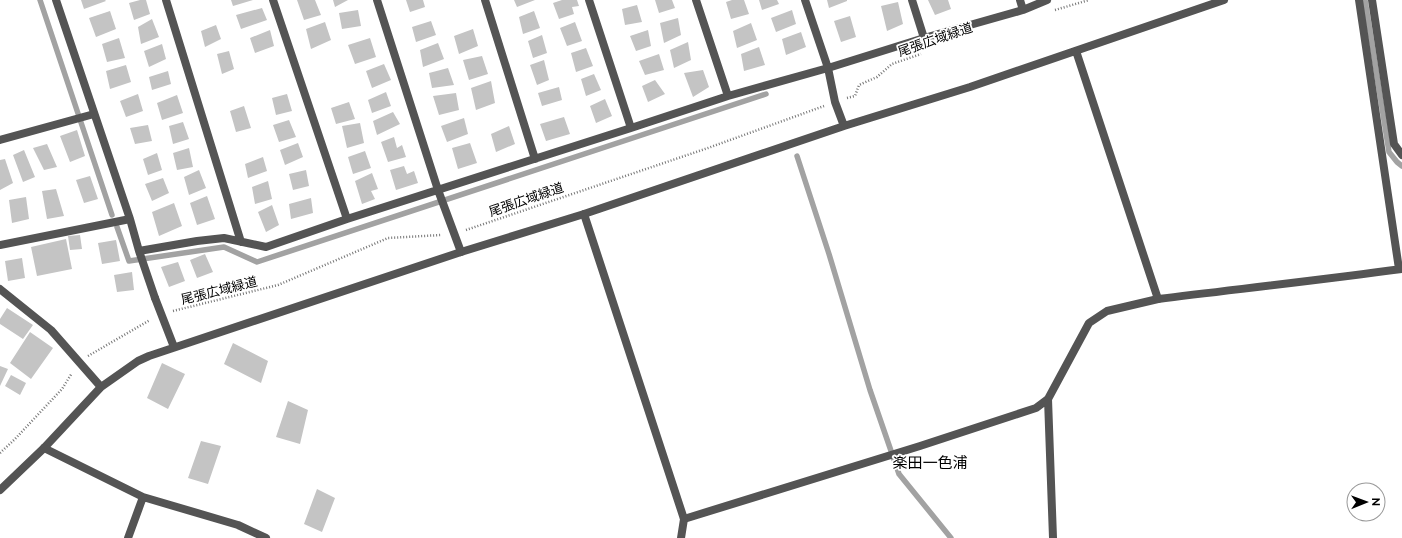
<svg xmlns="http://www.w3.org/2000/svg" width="1402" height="538" font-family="Raleway,'Noto Sans JP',sans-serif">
	<rect width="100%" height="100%" fill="#fff"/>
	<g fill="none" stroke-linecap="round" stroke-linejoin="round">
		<!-- stream -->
		<path stroke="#a2a2a2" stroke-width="5.5" d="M40,0L112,215
			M1365,0L1389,152L1397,162L1402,166
			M797,156L829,254L870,390L899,474L951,538
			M117,227L129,261L224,247L257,262L766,94"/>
	</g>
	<!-- building -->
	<path fill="#c4c4c4" d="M81,0H105L106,1L84,9Z
		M140,0H146L150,14L134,20L129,3Z
		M231,0H253L233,6Z
		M297,0H315L321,15L304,20Z
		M333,0H348L335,7Z
		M406,0H423L425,7L410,12Z
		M514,0H535L517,7Z
		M562,0H577L579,6L572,7L574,14L559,19L553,3Z
		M655,0H672L675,8L659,13Z
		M732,0H744L749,14L731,19L726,2Z
		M759,0H777L779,4L762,10Z
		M827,0H847V1L829,8Z
		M928,0H948L951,9L935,15Z
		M898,2L903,24L887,31L881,6Z
		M637,5L642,22L625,25L622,9Z
		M262,8L267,20L241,29L236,15Z
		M358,10L361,26L342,29L339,13Z
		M792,10L796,24L776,32L771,18Z
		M110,11L116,29L96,37L89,18Z
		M534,11L540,28L523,34L519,17Z
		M850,16L856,37L841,42L834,21Z
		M678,18L681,35L664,43L660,23Z
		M152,19L159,37L141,44L138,27Z
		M431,21L436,35L416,42L412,27Z
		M325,22L331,40L311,49L306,29Z
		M575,22L582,41L567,46L560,28Z
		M751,23L757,40L737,48L733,31Z
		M216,25L221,39L205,47L201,31Z
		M473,29L478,46L459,54L454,36Z
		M270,30L274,46L255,53L250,38Z
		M648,30L651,46L636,51L630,36Z
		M801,32L806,47L786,55L782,39Z
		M542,35L547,53L533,58L528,41Z
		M119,38L125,58L107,62L102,44Z
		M370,38L376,57L355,64L348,45Z
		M688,42L691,60L674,68L670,50Z
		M438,43L444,59L423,67L420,50Z
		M162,44L166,59L149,67L144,51Z
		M759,47L765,65L744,71L741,54Z
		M586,48L593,66L576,72L571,53Z
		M229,51L234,69L222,74L217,54Z
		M659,54L664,70L645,75L639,61Z
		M482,56L488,74L469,80L463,60Z
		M544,60L549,80L537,85L530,65Z
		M384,64L391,80L372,88L366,71Z
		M126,65L131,82L110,89L106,71Z
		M448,68L454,85L432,88L429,73Z
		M703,70L709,87L693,97L684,73Z
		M168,71L171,84L152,90L149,77Z
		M594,74L601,90L586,96L581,79Z
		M655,80L665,94L648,102L642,86Z
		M491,81L495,103L476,110L471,88Z
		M559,87L562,100L542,106L538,93Z
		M386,92L391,106L372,113L368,100Z
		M456,93L459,110L439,115L433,96Z
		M138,94L143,111L126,117L120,101Z
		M287,94L292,111L276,115L272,98Z
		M177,95L183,113L162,120L157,103Z
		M605,99L612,116L596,123L590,106Z
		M349,102L355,119L336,124L331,108Z
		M244,106L251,128L236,132L230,111Z
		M393,112L400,124L377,135L373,121Z
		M564,117L570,134L546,141L540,124Z
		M464,118L468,134L447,142L441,126Z
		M289,120L296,137L279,142L273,125Z
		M183,122L189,139L173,144L169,126Z
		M360,123L364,143L347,148L342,126Z
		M148,125L152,141L135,144L130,128Z
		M509,126L515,144L496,152L491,134Z
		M77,130L85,156L70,162L60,136Z
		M394,137L397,148L402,145L406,157L388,162L381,142Z
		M298,143L303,157L285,165L280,150Z
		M470,143L477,163L458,169L452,148Z
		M47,144L57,167L44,170L33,148Z
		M189,148L193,167L177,170L173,153Z
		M24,150L35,177L23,182L13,155Z
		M365,151L371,168L353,174L348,157Z
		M157,153L162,170L148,175L143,159Z
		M263,157L267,171L248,178L245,164Z
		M5,159L13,183L0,190V160Z
		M404,166L407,174L414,171L418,183L396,190L390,170Z
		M199,170L206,188L189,195L184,177Z
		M306,170L309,186L293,190L289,174Z
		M372,173L378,189L371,191L375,199L362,204L355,181Z
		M90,176L98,199L84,203L76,180Z
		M163,178L169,193L152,201L145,184Z
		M268,181L272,199L255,204L252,187Z
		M56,189L64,216L47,219L42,191Z
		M207,196L215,219L197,225L190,203Z
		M26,197L29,219L12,223L9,200Z
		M311,198L313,213L291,219L289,204Z
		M174,203L182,226L159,236L152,212Z
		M272,205L279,225L266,232L258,212Z
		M80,235L82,249L70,250L68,236Z
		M66,239L72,269L37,276L31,247Z
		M116,240L120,261L102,264L98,243Z
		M205,254L213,272L197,278L190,260Z
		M22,258L25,278L8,281L5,261Z
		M178,262L185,281L169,287L161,267Z
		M132,272L134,290L117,292L114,275Z
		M7,308L33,325L23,339L0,324V319Z
		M30,332L53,348L31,379L10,363Z
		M233,343L268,361L261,383L224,364Z
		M162,363L185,374L168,409L147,398Z
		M0,366L8,369L0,386Z
		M11,375L26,383L20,395L5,386Z
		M288,401L308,410L300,444L276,437Z
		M201,441L221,446L208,484L188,478Z
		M317,489L335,498L322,532L304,524Z"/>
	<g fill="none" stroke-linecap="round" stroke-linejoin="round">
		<!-- path -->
		<path stroke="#767676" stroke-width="2.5" stroke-dasharray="1 2" stroke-linecap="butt" d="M1055,10L1089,0
			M847,98L855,96L859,85L877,77L892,64L921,54
			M466,230L708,148L824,106
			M173,311L278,285L388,238L441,235
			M88,356L150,320
			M0,453L15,439L62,389L72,373"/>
		<!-- lane -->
		<path stroke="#545454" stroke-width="8" d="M0,140L94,114
			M0,289L51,330L101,387
			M155,298L174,347
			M1048,399L1053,538
			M0,490L44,448L101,387L138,361L149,356L461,252L584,214
			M684,519L920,446L1036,408L1048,399L1089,323L1107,311L1158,299"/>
		<!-- street -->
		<path stroke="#545454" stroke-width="8" d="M56,0L130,219L139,251L197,241L224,238L266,247L347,219L631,128L728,96L828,68L924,38L1023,10L1047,0
			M166,0L241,242
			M273,0L347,219
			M377,0L438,190L461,252
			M485,0L535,159
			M589,0L631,128
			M696,0L728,96
			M805,0L828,68L835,102L844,126
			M912,0L924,38
			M1020,0L1023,10
			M1359,0L1399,269
			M1372,0L1394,144L1402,155
			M1076,51L1158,299C1239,289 1321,280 1402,269
			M0,245L130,219
			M139,251L155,298
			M44,448L143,497L238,525L266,538
			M128,538L143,497
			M681,538L684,519L584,214L844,126L970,87L1224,0"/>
	</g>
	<g text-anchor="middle" stroke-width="3.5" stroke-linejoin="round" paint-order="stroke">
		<!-- street labels -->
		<g font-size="13" fill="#000" stroke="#fff">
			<text transform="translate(935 39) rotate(-19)" y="5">尾張広域緑道</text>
			<text transform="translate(526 199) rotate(-19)" y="5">尾張広域緑道</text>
			<text transform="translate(219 290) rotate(-14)" y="5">尾張広域緑道</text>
		</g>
		<!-- quarter labels -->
		<g font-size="15" fill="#000" stroke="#fff">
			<text x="930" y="468">楽田一色浦</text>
		</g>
	</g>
	<!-- north arrow -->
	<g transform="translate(1366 502) rotate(89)"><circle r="19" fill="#ffffff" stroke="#999999"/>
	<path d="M0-3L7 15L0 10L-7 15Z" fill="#000000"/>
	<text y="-6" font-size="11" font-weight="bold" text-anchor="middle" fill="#000000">N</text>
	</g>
</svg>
